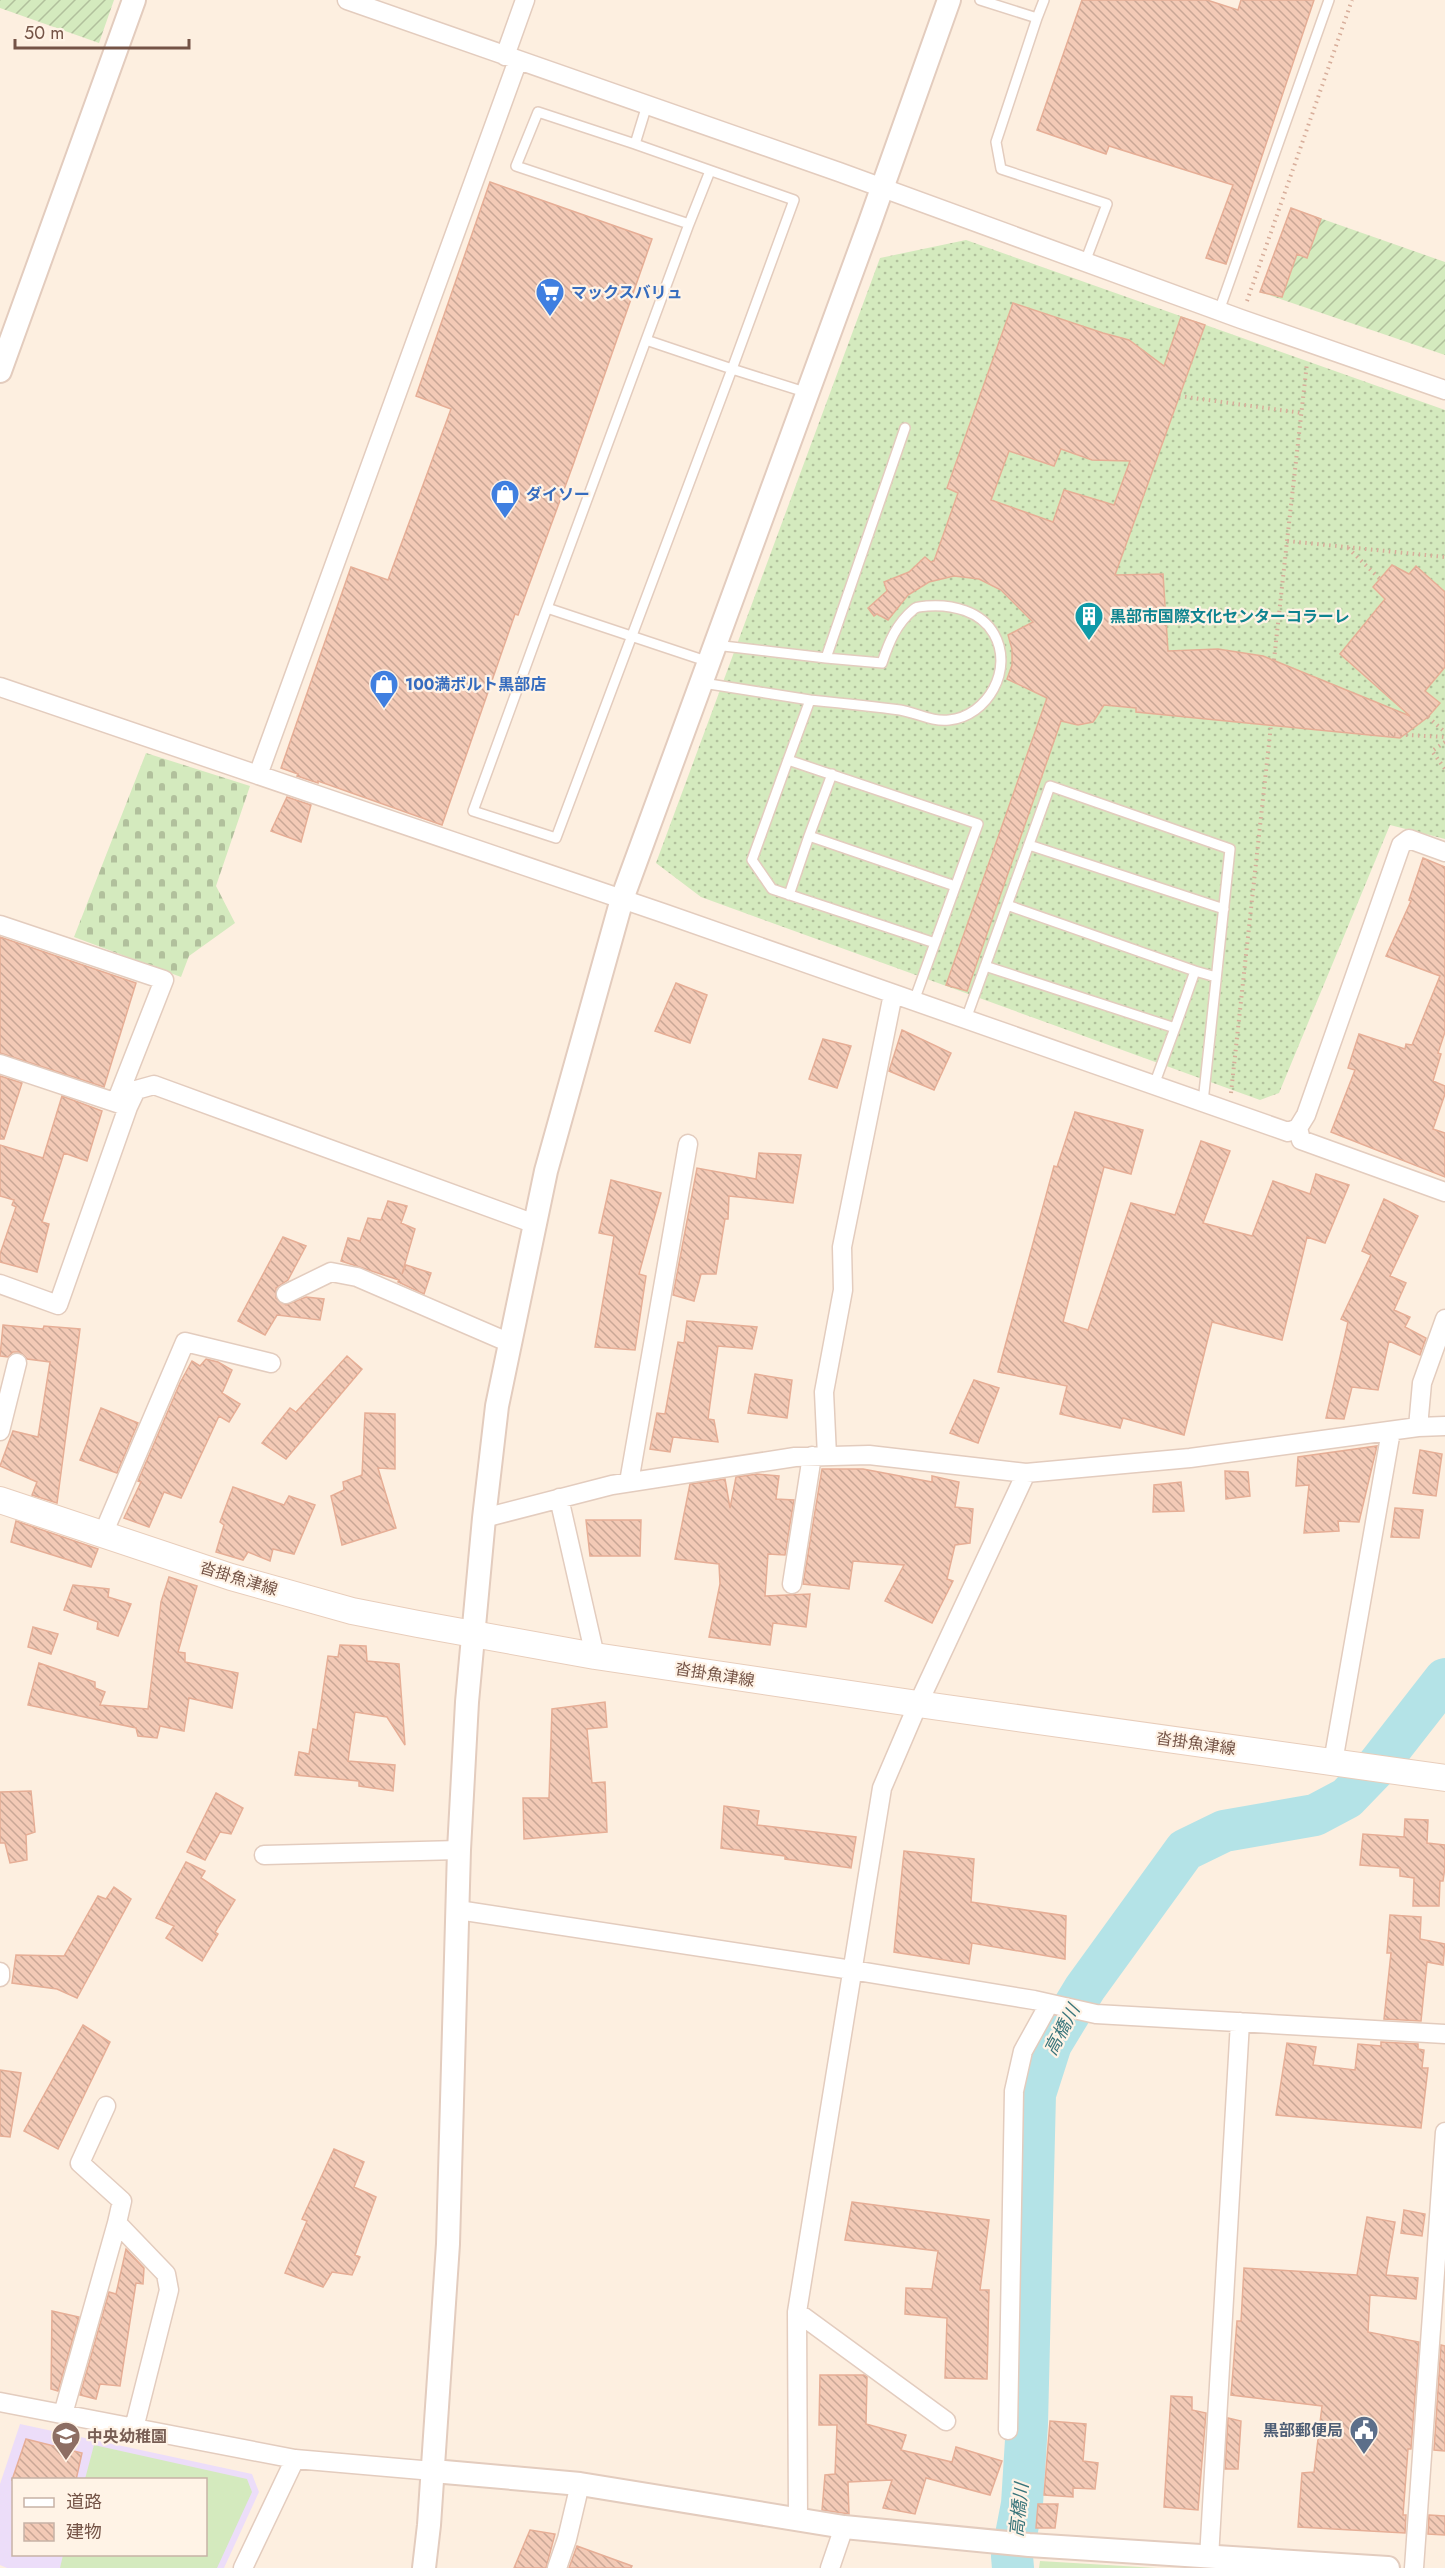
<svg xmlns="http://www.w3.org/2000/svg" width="1445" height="2568" font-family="Jost,'Noto Sans JP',sans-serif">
	<defs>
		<pattern id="grass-dots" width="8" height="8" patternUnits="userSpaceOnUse" patternTransform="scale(1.5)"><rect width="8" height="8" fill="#d4eabe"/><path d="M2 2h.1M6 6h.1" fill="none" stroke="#b1c09c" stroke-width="1.8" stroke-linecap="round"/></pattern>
		<pattern id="cemetery-stones" width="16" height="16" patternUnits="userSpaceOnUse" patternTransform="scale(1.5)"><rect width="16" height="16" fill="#d4eabe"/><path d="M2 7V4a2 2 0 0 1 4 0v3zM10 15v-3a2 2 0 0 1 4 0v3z" fill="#b1c09c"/></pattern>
		<pattern id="park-tufts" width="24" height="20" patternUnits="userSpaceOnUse" patternTransform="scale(1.5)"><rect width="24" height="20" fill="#d4eabe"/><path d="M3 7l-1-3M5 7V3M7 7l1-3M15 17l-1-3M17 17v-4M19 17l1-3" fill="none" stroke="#b1c09c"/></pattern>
		<pattern id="garden-furrows" width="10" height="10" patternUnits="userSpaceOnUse" patternTransform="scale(1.5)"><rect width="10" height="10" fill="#d4eabe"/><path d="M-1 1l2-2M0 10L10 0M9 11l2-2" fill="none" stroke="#b1c09c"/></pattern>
		<pattern id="building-back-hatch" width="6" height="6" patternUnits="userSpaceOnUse" patternTransform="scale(1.5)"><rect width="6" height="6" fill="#f3cab6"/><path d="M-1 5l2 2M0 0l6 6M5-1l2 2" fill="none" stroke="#c9a796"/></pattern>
	</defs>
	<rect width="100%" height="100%" fill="#fdefe0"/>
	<!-- education -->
	<path fill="#ecddf9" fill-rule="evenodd" d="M20,2424L252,2474L259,2492L224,2568H7L0,2565V2484ZM14,2480H206V2554H14Z"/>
	<!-- grass -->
	<path fill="url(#grass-dots)" d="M966,240L1445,410V839L1390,825L1279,1093L1260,1100L701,897L656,863L880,258Z"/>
	<!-- cemetery -->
	<path fill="url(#cemetery-stones)" d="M146,753L250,786L216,886L235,923L189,956L181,977L74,937Z"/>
	<!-- park -->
	<path fill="url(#park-tufts)" d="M1040,2561L1157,2568H1039Z"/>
	<!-- garden -->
	<path fill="url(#garden-furrows)" d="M0,0H114L99,43L0,8Z
		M1291,208L1445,262V355L1260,292Z"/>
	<!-- pitch -->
	<path fill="#d4eabe" d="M94,2445L247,2479L252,2492L217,2568H60L63,2555L206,2554V2480L85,2479Z"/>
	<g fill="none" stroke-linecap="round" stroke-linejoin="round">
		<!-- river -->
		<path stroke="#b4e3e7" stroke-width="42" d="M1013,2568L1012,2556L1022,2504L1027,2424L1035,2094L1051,2044L1085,1988L1185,1850L1224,1831L1315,1815L1347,1798L1374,1770L1445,1679"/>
	</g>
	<!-- building -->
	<path fill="url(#building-back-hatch)" stroke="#e6ae96" stroke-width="1.5" fill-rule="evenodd" d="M1082,0H1207L1238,10L1241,0H1314L1226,264L1206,258L1233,185L1109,146L1106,154L1037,130Z
		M490,182L652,239L573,465L518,615L515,614L442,825L318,781V783L297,776L298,774L281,768L351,567L388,580L451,409L416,396Z
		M1291,208L1321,219L1307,258L1297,254L1282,297L1260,292Z
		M1013,303L1103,333L1129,340L1164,366L1181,317L1205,325L1115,575L1163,574L1168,651L1218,649L1263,656L1410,716L1340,654L1385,599L1373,587L1392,565L1409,574L1416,566L1445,592V667L1425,691L1440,703L1428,717L1400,738L1136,712V708L1104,705L1093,722L1078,725L1061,721L967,991L946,985L1047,698L1007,679L1012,665V649L1008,635L1033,622L1001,590L979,579L954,576L929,582L908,595L888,620L877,614L874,616L868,608L887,591L884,582L909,572L925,557L931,562L934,561L958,493L947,488ZM1061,449L1092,460L1130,461L1114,505L1064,490L1053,522L991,500L1009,451L1054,466Z
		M287,797L311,805L301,842L271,831Z
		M1423,858L1445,867V1032L1438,1053L1441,1054L1433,1081L1445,1086V1094L1433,1129L1445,1133V1177L1331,1132L1355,1070L1348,1068L1359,1034L1405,1049L1406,1044L1412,1045L1440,976L1386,956L1411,901L1409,900Z
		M0,937L136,983L104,1087L0,1053Z
		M676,983L707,995L690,1043L655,1031Z
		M902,1030L951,1053L934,1090L889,1071Z
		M823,1039L851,1046L837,1088L809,1079Z
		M0,1076L22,1083L4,1139H0Z
		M62,1096L102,1111L87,1161L64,1153L42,1222L49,1224L37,1272L0,1262V1254L16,1207L12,1205L14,1200L0,1196V1145L43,1158Z
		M1075,1112L1143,1130L1131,1174L1104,1167L1063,1322L1088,1330L1131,1203L1175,1215L1201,1141L1230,1151L1203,1223L1252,1236L1273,1181L1310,1194L1316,1174L1349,1185L1325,1243L1307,1237L1282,1340L1212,1322L1184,1435L1123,1418L1120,1428L1060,1414L1067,1386L998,1372L1054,1166L1057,1167Z
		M759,1153L801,1155L793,1203L729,1196L728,1219H725L716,1274H701L694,1301L673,1295L697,1168L756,1179Z
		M611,1180L661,1193L639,1274L646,1276L635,1350L595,1347L614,1236L599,1233Z
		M1384,1199L1418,1216L1390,1276L1406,1283L1394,1310L1410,1317L1405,1327L1426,1338L1420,1355L1389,1341L1378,1390L1352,1387L1344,1419L1326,1418L1348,1322L1341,1319L1371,1255L1362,1251Z
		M388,1201L407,1206L401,1223L415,1229L402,1274L406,1265L431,1273L424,1294L398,1282L399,1280L341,1261L348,1238L360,1241L368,1218L381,1220Z
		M283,1237L306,1246L288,1280L276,1288V1298L286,1305L306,1297L324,1299L320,1320L277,1315L265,1335L238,1321Z
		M687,1321L757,1327L752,1349L718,1346L708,1419L714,1420L718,1442L673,1437L670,1452L650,1449L657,1413L665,1414L678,1342L684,1343Z
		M3,1325L43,1329L44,1326L80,1329L57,1503L32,1495L37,1482L0,1466L13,1431L38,1437L50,1362L27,1359L19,1352H13L8,1357L0,1356Z
		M347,1356L362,1369L286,1459L262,1443L290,1408L296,1412Z
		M206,1359L218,1362L232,1370L222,1393L240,1404L229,1422L219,1416L181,1498L164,1492L149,1527L124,1518L141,1482L138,1481L180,1383L192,1361L200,1366Z
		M755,1374L792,1380L787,1418L748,1413Z
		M974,1380L999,1388L978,1443L950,1433Z
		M101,1408L138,1423L117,1473L80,1460Z
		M365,1413L395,1414V1469L378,1468L396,1528L342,1545L331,1496L344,1490L343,1482L362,1475Z
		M1377,1446L1359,1522L1338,1521L1339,1531L1304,1533L1309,1485L1296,1486L1298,1457Z
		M1420,1450L1442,1454L1436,1496L1413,1493Z
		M822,1469H863L932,1482V1476L959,1482L955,1507L973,1509L970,1543L955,1545L947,1579L953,1581L932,1623L885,1601L904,1565L853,1561L849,1589L803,1584Z
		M1225,1471L1248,1472L1250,1496L1226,1499Z
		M757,1474L779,1476L776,1499L794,1500L785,1555L768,1554L765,1596L810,1594L806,1627L773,1623L770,1645L709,1637L720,1584L719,1564L675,1559L690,1484L725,1479L730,1508L736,1477Z
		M1181,1482L1184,1511L1153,1512L1154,1485Z
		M233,1487L284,1505L289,1496L315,1505L294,1554L273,1549L270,1561L248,1552L243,1560L216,1552L224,1525L220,1522Z
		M1395,1508L1423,1510L1419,1538L1391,1537Z
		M586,1520H641L640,1556H590Z
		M16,1521L98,1549L91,1567L11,1542Z
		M169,1577L197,1586L178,1652L185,1653V1662L238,1673L232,1708L189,1698L184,1731L160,1726L157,1738L138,1736L136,1728L28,1705L39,1663L95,1682V1688L105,1692L100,1705L148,1709L161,1602Z
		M73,1585L109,1589L108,1597L131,1604L118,1636L97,1629L98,1622L64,1610Z
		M33,1627L58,1634L51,1654L28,1647Z
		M340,1645L366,1646L367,1661L399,1664L405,1745L387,1717L355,1712L348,1761L395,1765L393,1791L359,1786V1781L295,1775L299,1752L309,1754L313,1729L317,1730L328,1656L338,1657Z
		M605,1702L607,1727L587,1729L592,1783L605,1782L607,1832L524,1839L523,1798H549L552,1709Z
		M31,1791L35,1832L26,1835L27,1860L10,1863L5,1843H0V1792Z
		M216,1793L243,1808L231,1834L220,1832L205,1860L187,1852Z
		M724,1806L759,1811L757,1825L856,1837L851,1868L785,1859V1856L721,1848Z
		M1405,1819L1428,1820L1427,1843L1445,1845V1867L1443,1881H1440L1439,1906H1413L1414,1878L1400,1876V1868L1360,1865L1363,1834L1404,1837Z
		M904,1851L974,1859L971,1902L1066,1916L1065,1959L972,1943L969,1964L894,1952Z
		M186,1862L205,1871L201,1878L235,1900L215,1932L218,1934L202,1961L166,1938L174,1926L156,1918Z
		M114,1887L131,1899L77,1998L57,1989L12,1983L16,1955L64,1956L98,1896L106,1899Z
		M1390,1915L1421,1917L1420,1939L1445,1944L1443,1965L1427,1962L1421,2021L1384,2019L1391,1953H1387Z
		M83,2025L110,2042L58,2149L24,2131Z
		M1381,2042L1418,2044V2049L1424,2050L1422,2068H1428L1421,2128L1276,2115L1287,2043L1316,2047L1313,2065L1355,2070L1358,2044L1381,2046Z
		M0,2070L21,2073L10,2137L0,2136Z
		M334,2149L364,2162L354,2187L376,2197L355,2255L360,2257L352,2275L332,2272L323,2287L285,2273L307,2221L302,2219Z
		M852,2202L989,2220L980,2290H989L987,2379L945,2378L947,2318L905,2314L906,2288L932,2289L938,2251L845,2240Z
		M1404,2210L1425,2214L1422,2236L1401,2233Z
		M1367,2217L1395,2222L1386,2275L1418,2278L1416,2299L1370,2295L1368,2332L1419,2342L1411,2449H1408L1403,2515H1406L1405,2533L1298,2527L1302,2473L1314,2472L1322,2406L1231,2395L1237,2321H1241L1244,2268L1357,2275Z
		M126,2249L144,2268L143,2284L136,2283L120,2386L100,2384L96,2399L80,2395L109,2292L116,2294Z
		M52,2311L79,2317L58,2391L51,2389Z
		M1441,2345L1445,2346V2451L1434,2450Z
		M820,2375H864L867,2377L866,2424L906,2435L901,2450L952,2462L956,2447L1002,2461L990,2495L926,2478L915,2514L883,2508L892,2480L848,2482L849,2514L822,2510L825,2475L835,2474L837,2425H819Z
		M1171,2396L1192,2397V2410L1206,2413L1198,2510L1164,2507Z
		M1228,2418L1241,2421L1238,2469H1225Z
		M1050,2421L1086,2424L1083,2461L1098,2463L1095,2489L1073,2488V2497L1044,2495Z
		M26,2439L82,2453L76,2480H12Z
		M1038,2504H1058L1055,2528H1036Z
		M1429,2515L1445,2516V2535L1428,2534Z
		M530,2530L555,2534L546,2568H514Z
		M577,2546L632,2566L631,2568H569Z"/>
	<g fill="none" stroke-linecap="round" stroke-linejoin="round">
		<!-- service casing -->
		<g stroke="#e3ccbe" stroke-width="12">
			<path id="service" d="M980,0L1037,18L1044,0
				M1037,18L996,142L1001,169L1107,204L1085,262
				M689,224L710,171
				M1219,311L1329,0
				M646,340L689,224L516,166L538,112L635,144L647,105
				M547,608L646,340L732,369L794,200L635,144
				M715,645L826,658L905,428
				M709,662L547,608L473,811L556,838L732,369L808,393
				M703,683L810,700L788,760
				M810,700C840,703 870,706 900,710C917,713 932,722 949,720C988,716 1014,669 994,634C981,611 952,604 927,606C922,607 918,606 914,609C896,624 889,642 882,663L826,658
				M809,836L832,774
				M1029,845L1224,909
				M789,895L809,836L955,886
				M1007,905L1195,971L1175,1028
				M985,966L1175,1028L1154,1085
				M1195,971L1216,977
				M914,1001L978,824L788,760L752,860L772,889L935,943
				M966,1019L1050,786L1230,849L1203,1102"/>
		</g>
		<!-- minor casing -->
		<g stroke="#e3ccbe" stroke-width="21">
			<path id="minor" d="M347,0L839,172L1241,319L1445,390
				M505,56L525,0
				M0,687L663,913L1288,1132L1298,1128L1306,1115L1401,845L1409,839L1445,852
				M258,775L518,60
				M0,925L164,980L116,1102
				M0,1064L126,1106
				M1298,1128L1301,1140L1445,1192
				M0,1284L58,1305L128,1107L136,1090L154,1085L535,1224
				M286,1294L331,1272L357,1277L510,1343
				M1418,1427L1422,1383L1445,1319
				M0,1431L17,1363
				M827,1456L824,1392L843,1290L842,1247L893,994
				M629,1482L688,1144
				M559,1498L595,1656
				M484,1518L612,1485L795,1457L869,1455L1026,1473L1190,1458L1418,1427L1445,1426
				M103,1534L185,1342L271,1363
				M792,1584L812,1456
				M1333,1762L1391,1431
				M264,1855L459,1850
				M458,1910L852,1970L1034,2000L1096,2014L1445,2034
				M0,1972V1977
				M106,2106L80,2163L122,2201L117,2223
				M797,2312L946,2421
				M0,2402L295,2459L433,2471
				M63,2414L117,2223L166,2274L169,2290L134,2428
				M1008,2430L1014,2091L1023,2051L1049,2004
				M798,2519L797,2312L882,1788L918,1704L1026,1473
				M1209,2558L1240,2022
				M243,2568L295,2459
				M557,2568L567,2539L580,2484
				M830,2568L844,2527
				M1414,2568L1445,2132"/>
		</g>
		<!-- tertiary casing -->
		<g stroke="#e3ccbe" stroke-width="26">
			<path id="tertiary" d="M0,371L134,0
				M433,2471L580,2484L844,2527L1029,2545L1388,2568
				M424,2568L429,2525L448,2244L459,1850L467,1702L484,1518L497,1406L546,1171L622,899L869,225L949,0"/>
		</g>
		<!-- secondary casing -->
		<g stroke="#e8cdbb" stroke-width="28">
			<path id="secondary" d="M0,1500L231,1577L352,1611L418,1624L595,1656L918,1704L1445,1778"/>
		</g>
		<!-- path -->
		<path stroke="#d7ad9a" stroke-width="4" stroke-dasharray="1.5 4.5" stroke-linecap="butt" d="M1247,301L1352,0
			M1179,396L1302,413
			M1287,541L1307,363
			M1348,548L1380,579
			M1274,660L1287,541L1445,557
			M1428,717L1445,732
			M1388,734L1445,737
			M1445,742L1432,751L1445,769
			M1231,1093L1271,725"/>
		<!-- service -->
		<use href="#service" stroke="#fff" stroke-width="9"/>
		<!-- minor -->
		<use href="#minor" stroke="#fff" stroke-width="18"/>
		<!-- tertiary -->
		<use href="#tertiary" stroke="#fff" stroke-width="22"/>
		<!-- secondary -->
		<use href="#secondary" stroke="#fff" stroke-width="26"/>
	</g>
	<!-- icons -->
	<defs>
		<g id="supermarket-pin" transform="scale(1.5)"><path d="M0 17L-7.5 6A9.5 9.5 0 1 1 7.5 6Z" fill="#3f7fe0" stroke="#fff3e6"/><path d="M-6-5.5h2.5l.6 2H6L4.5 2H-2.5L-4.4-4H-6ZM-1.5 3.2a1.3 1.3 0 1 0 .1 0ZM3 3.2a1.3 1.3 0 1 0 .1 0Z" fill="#fff"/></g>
		<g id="shop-pin" transform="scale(1.5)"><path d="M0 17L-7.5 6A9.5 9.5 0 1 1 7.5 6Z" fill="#3f7fe0" stroke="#fff3e6"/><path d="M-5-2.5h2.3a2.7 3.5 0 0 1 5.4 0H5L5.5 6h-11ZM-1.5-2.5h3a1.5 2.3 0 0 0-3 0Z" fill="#fff"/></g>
		<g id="building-pin" transform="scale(1.5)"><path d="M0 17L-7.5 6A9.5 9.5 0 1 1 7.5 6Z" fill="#0f9aa8" stroke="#fff3e6"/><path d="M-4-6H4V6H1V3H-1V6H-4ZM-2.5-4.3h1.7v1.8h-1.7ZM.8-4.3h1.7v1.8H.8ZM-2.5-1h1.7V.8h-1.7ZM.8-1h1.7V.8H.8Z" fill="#fff"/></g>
		<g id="civic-pin" transform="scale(1.5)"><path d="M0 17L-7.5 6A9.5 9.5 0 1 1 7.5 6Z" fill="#5c6f8a" stroke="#fff3e6"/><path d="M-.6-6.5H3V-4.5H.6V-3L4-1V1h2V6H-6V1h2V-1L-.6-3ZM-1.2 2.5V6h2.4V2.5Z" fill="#fff"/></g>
		<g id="school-pin" transform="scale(1.5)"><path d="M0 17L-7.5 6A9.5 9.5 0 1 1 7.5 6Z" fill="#8d6e63" stroke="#fff3e6"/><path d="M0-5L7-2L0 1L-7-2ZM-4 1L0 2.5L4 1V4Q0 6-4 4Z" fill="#fff"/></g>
	</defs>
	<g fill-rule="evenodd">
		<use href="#supermarket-pin" x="550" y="292"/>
		<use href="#shop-pin" x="505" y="494"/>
		<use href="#building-pin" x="1089" y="616"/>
		<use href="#shop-pin" x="384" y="684"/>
		<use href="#civic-pin" x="1364" y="2430"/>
		<use href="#school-pin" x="66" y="2436"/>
	</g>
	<g text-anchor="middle" stroke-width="4.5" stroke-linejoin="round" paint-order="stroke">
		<!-- shop labels -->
		<g font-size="16" font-weight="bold" fill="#366cbe" stroke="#fff3e6" text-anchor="start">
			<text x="571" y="298">マックスバリュ</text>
			<text x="526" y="500">ダイソー</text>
			<text x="405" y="690">100満ボルト黒部店</text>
		</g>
		<!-- culture labels -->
		<g font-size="16" font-weight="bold" fill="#0d838f" stroke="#fff3e6" text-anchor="start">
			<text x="1110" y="622">黒部市国際文化センターコラーレ</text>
		</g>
		<!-- street labels -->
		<g font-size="16" fill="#745346" stroke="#fff3e6">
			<text transform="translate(239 1578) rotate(17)" y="6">沓掛魚津線</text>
			<text transform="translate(715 1674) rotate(9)" y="6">沓掛魚津線</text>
			<text transform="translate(1196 1743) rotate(8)" y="6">沓掛魚津線</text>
		</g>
		<!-- service labels -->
		<g font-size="16" font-weight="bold" fill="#4e5e75" stroke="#fff3e6" text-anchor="end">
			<text x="1343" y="2436">黒部郵便局</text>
		</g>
		<!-- education labels -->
		<g font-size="16" font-weight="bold" fill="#785e54" stroke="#fff3e6" text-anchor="start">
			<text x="87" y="2442">中央幼稚園</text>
		</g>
		<!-- water labels -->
		<g font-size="18" font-style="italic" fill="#3a757b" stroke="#fff3e6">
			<text transform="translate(1062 2030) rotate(-62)" y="6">高橋川</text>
			<text transform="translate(1019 2510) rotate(-84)" y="6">高橋川</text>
		</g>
	</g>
	<!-- legend -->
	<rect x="12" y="2478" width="195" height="78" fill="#fff3e6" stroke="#c7b3a6" stroke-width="1.5"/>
	<rect x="24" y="2498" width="30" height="9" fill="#ffffff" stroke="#c7b3a6" stroke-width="1.5"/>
	<text x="66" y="2508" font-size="18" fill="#745346">道路</text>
	<rect x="24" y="2523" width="30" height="18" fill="url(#building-back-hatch)" stroke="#c7b3a6" stroke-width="1.5"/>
	<text x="66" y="2538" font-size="18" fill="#745346">建物</text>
	<!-- scale -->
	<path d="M15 39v9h174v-9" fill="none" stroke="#745346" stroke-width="3"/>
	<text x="24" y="39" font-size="18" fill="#745346" stroke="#fff3e6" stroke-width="4.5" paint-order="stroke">50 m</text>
</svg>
